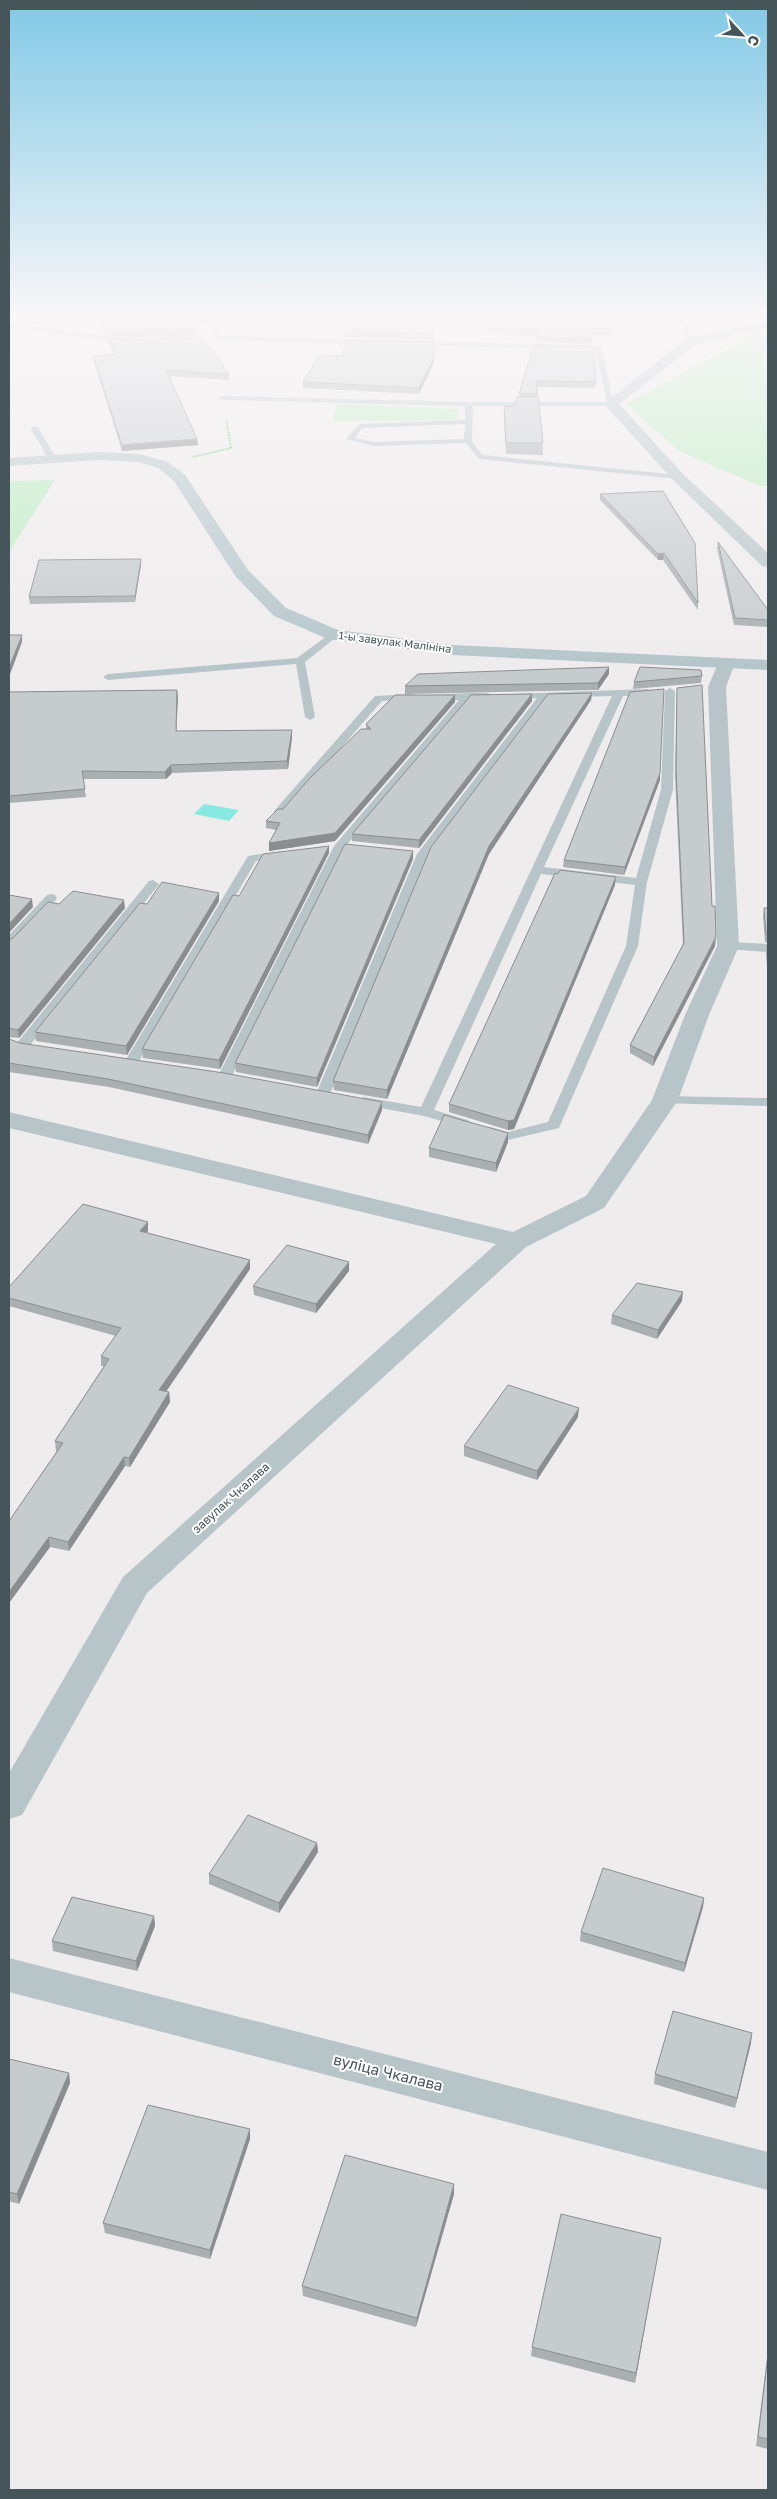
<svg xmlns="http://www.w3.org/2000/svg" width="777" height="2499" font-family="'Golos Text',sans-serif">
	<rect width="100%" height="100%" fill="#efeced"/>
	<!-- green -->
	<path fill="#baedc0" d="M768,332V486H760L679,451L626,404L755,334Z
		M337,404L459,409L457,420L333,421Z
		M55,480L9,552V481Z"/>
	<!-- water -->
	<path fill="#88e9e2" d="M204,804L239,810L229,821L194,814Z"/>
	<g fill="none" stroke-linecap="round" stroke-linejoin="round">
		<!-- path -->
		<path stroke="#73c987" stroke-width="2" stroke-dasharray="2 1" stroke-linecap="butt" d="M193,457L231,448L226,419"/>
		<!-- lane -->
		<path fill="#b7c5c9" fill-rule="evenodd" d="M199,315H205L221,336L363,340L367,342L363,344L219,340Z
			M738,315H744L749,330H745Z
			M682,319L685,321L694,344L687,342L679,321Z
			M14,324L128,339L132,341L128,343L12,327Z
			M414,341L601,346L614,406H473L472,441L482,455L678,475L682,477L678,479L479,459L466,443L374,446L346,439L360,424L465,420V406L222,400L218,398L222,396L469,402H607L595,350L411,345ZM465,424L464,439L374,442L355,438L362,428Z
			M32,427H38L56,458L55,460H49L31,429Z
			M331,633L339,635L305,662L315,717L310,720L305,717L296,664L108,680L103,677L108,674L297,658Z
			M670,688L675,691L673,790L647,882L638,946L559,1128L508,1140L485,1134L483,1131L490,1127L508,1132L548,1122L626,946L635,885L541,874L434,1110L468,1120L470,1123L468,1126L463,1127L424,1116L364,1105L357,1101L364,1097L421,1107L612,696L548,698L429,854L330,1094L328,1097H318L316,1094L417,854L537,698L514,699L509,696L510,694L648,689L653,692L648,695L623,696L544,867L636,878L661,790L665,691Z
			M468,693H488L493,696L488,699H471L345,847L232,1076L230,1079H220L218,1076L334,846L459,700H436L431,697L432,695Z
			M413,694L418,697L417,699L382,701L282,815H274V811L375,696Z
			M282,851L288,854L286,856L256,861L139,1061L132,1065L127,1064L125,1061L248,856Z
			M153,880L159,884L157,887L27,1049H17L15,1046L17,1043L149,881Z
			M51,894L55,895L57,898L55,901L13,945L9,946V935L47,895Z
			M728,942L768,944V952L724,949L722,946Z
			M665,1096L768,1098V1106L660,1103L658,1100L660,1097Z"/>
		<!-- street -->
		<path fill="#b7c5c9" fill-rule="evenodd" d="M768,320V328L695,345L619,404L683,474L768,553V567L762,566L673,480L604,404L686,339Z
			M726,658L732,659L735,663L726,687L739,946L709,1015L678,1100L604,1208L526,1247L147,1593L22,1815L9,1819V1773L123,1577L496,1244L9,1128V1112L513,1232L586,1196L652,1100L685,1015L717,946L708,687L720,659Z
			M9,1958L768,2152V2190L9,1992Z"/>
		<!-- secondary -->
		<path fill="#b5c6cb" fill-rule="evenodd" d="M99,452L140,454L168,462L185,475L248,570L286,608L338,630L452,645L768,660V670L452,655L328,639L274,616L236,577L174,481L158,468L139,462L99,460L9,466V458Z"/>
	</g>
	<!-- wall -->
	<path fill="#aaafb1" d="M97,315H185L196,330V335L131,338L106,335Z
		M433,315L434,340L345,337V332Z
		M489,315L612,330V335H592V344L536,342L537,335L489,334Z
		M109,337L229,374V380L169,376L197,439L198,445L122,451L94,362L93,356L114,354L109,343Z
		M534,345L596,382L595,388L537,387L543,443V455L506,454L504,417V406H514L519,397Z
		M434,362L419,394L303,388V382Z
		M663,491L698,603V610L663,560H658L600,500V494Z
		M718,542L768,610V627L734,625L717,548Z
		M141,565L135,602L30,604L29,597Z
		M609,674L598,690L405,694V686Z
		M702,676L701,683L633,689L634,682Z
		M677,688L712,906L715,946L653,1066L630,1053V1045L683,945L675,776Z
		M177,690L176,731L292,730V737L288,769L172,773L166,779H83L86,797L9,803V692Z
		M592,693L591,700L489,854L387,1099L334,1090L333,1081Z
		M532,694V701L419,848L352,841V834Z
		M455,695V702L335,841L269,851V843L276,830L266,828V821L283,809L366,729V724Z
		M660,773V780L624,875L563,867L564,860Z
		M329,846V853L220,1069L143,1058L142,1049L239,896Z
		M413,851V859L317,1087L236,1072L235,1063Z
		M615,885L514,1129L508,1130L449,1112V1104Z
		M219,901L127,1055L36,1041L35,1032L147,904Z
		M59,904L125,908L19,1038L9,1037V940L13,938Z
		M764,908H768V943L765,942L763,916Z
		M768,945V980L766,954L767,946Z
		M9,1039L20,1043L382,1110L368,1144L109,1087L9,1072Z
		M508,1133V1142L496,1172L429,1157V1148Z
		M148,1222V1231L147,1233L250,1260V1269L166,1392H169L170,1402L130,1467L125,1466L69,1551L50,1547L9,1603V1521L57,1451H56L55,1441L104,1366H101V1356L116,1336L9,1306V1287Z
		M349,1271L316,1313L254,1295L253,1286Z
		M682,1301L657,1339L611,1324L612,1315Z
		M578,1417L537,1480L464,1456V1446Z
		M317,1843L318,1852L279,1913L209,1884V1874Z
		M704,1898L703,1907L684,1972L580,1941L581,1932Z
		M154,1916L155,1926L137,1971L53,1951L52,1941Z
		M751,2043L735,2108L654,2084L655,2074Z
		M9,2059L69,2073L70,2083L19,2204L9,2201Z
		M250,2129V2139L210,2259L105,2233L103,2223Z
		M454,2194L416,2327L303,2296L302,2286Z
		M659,2247L635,2383L531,2356L532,2347Z
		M768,2350V2449L756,2446Z"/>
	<!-- shaded-wall -->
	<path fill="#8b8e90" d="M434,357V362L419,394V388Z
		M197,439L198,445L122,451V445Z
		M664,553L663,560H658V554Z
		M141,559V565L135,602V596Z
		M22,635V642L9,677V668Z
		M609,667V674L598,690V683Z
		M177,690L178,697L176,738V731Z
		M592,693L591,700L489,854L387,1099V1090L489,846Z
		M532,694V701L419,848V840Z
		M455,695V702L335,841L269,851V843Z
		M292,730V737L288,769L287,761Z
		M171,765L172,773L166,779L165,772Z
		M660,773V780L624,875L625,867Z
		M329,846V853L220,1069L219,1060Z
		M413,851V859L317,1087V1078Z
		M616,877L615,885L514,1129L508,1130V1121Z
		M219,893V901L127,1055L126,1046Z
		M32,899L33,907L9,933V924Z
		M124,900L125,908L19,1038L18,1030Z
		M716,937L715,946L653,1066L654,1057Z
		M382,1102V1110L368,1144V1135Z
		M508,1133V1142L496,1172V1163Z
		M148,1222V1231L140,1240V1231Z
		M250,1260V1269L160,1400L159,1390Z
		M349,1262V1271L316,1313V1304Z
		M683,1292L682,1301L657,1339L658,1330Z
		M169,1392L170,1402L130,1467L129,1458Z
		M579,1408L578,1417L537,1480V1471Z
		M124,1457L125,1466L69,1551L68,1542Z
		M49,1537L50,1547L9,1603V1592Z
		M317,1843L318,1852L279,1913V1903Z
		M704,1898L703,1907L684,1972L685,1963Z
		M154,1916L155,1926L137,1971L136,1961Z
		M752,2033L751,2043L735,2108L737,2098Z
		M69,2073L70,2083L19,2204L17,2194Z
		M250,2129V2139L210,2259V2250Z
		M454,2184V2194L416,2327L417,2318Z
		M661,2238L659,2247L635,2383L636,2373Z"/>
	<!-- building -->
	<path fill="#c6cbce" stroke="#8b8e90" d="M99,315H185L196,330L131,333L105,329Z
		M347,315H433L434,334L345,332Z
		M489,315H610L612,330H591L592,338L536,337L539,329H489Z
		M109,337L131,340L202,337L229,374L166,370L197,439L122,445L93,356L116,354Z
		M345,340L434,342V357L419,388L303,382L320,355L343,356Z
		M534,345L593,346L596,382L536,381L537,394H519Z
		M517,397H538L543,443H506L504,406H514Z
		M663,491L695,543L698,603L664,553L658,554L600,494Z
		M718,542L768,610V620L735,618Z
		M141,559L135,596L29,597L39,560Z
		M9,635H22L9,668Z
		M609,667L598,683L405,686L418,674Z
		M640,667L701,670L702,676L634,682Z
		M702,685L712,906H715L716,937L654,1057L630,1045L684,943L676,769L677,688Z
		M664,689L660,773L625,867L564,860L630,692Z
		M177,690L176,731L292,730L287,761L171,765L165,772L82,771L85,789L9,796V692Z
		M592,693L489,846L387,1090L333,1081L431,847L548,694Z
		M532,694L419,840L352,834L471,695Z
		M395,695H455L335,833L269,843L280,823L266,821L278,809H283L310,778L361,729H371L366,724Z
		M345,844L413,851L317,1078L235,1063Z
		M329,846L219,1060L142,1049L233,895L239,896L263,854Z
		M560,870L616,877L514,1120L508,1121L449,1104L555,873L558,874Z
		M162,882L219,893L126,1046L35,1032L140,903L147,904Z
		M73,891L124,900L18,1030L9,1028V940L13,938L48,902L59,904Z
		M9,895L32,899L9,924Z
		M764,908H768V935L766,934Z
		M768,945V960L767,946Z
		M9,1039L20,1043L224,1073L382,1102L368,1135L108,1079L9,1063Z
		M444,1115L508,1133L496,1163L429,1148Z
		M83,1204L148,1222L140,1231L250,1260L159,1390L169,1392L129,1458L124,1457L68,1542L49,1537L9,1592V1521L63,1443L55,1441L109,1359L101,1356L121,1328L9,1298V1287Z
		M287,1245L349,1262L316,1304L253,1286Z
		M637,1283L683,1292L658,1330L612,1315Z
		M508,1385L579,1408L537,1471L464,1446Z
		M248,1815L317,1843L279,1903L209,1874Z
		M603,1868L704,1898L685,1963L581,1932Z
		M72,1897L154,1916L136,1961L52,1941Z
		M673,2011L752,2033L737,2098L655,2074Z
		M9,2059L69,2073L17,2194L9,2192Z
		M148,2105L250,2129L210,2250L103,2223Z
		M345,2155L454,2184L417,2318L302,2286Z
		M561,2214L661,2238L636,2373L532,2347Z
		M768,2355V2439L758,2437Z"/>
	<!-- sky -->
	<linearGradient id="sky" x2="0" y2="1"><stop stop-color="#81c9e6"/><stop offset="0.47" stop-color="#f8f6f7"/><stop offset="1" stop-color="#f8f6f7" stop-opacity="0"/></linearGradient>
	<rect width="777" height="665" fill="url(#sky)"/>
	<g text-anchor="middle" stroke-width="4" stroke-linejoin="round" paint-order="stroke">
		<!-- far-street labels -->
		<g font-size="11" fill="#455559" stroke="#fff">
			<text transform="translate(395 642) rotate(7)" y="4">1-ы завулак Малініна</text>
		</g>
		<!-- street labels -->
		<g font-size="12" fill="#455559" stroke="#fff">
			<text transform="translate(231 1498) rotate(-42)" y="4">завулак Чкалава</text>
		</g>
		<!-- near-street labels -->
		<g font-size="15" fill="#455559" stroke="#fff">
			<text transform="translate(388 2073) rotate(14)" y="5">вуліца Чкалава</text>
		</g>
	</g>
	<!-- border -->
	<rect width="777" height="2499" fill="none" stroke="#455559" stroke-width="20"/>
	<!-- north arrow -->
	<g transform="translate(742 35) rotate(116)" stroke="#ffffff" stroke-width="4" paint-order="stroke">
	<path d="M0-4L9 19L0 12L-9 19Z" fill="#455559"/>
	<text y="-8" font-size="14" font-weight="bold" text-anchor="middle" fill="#455559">С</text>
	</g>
</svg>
